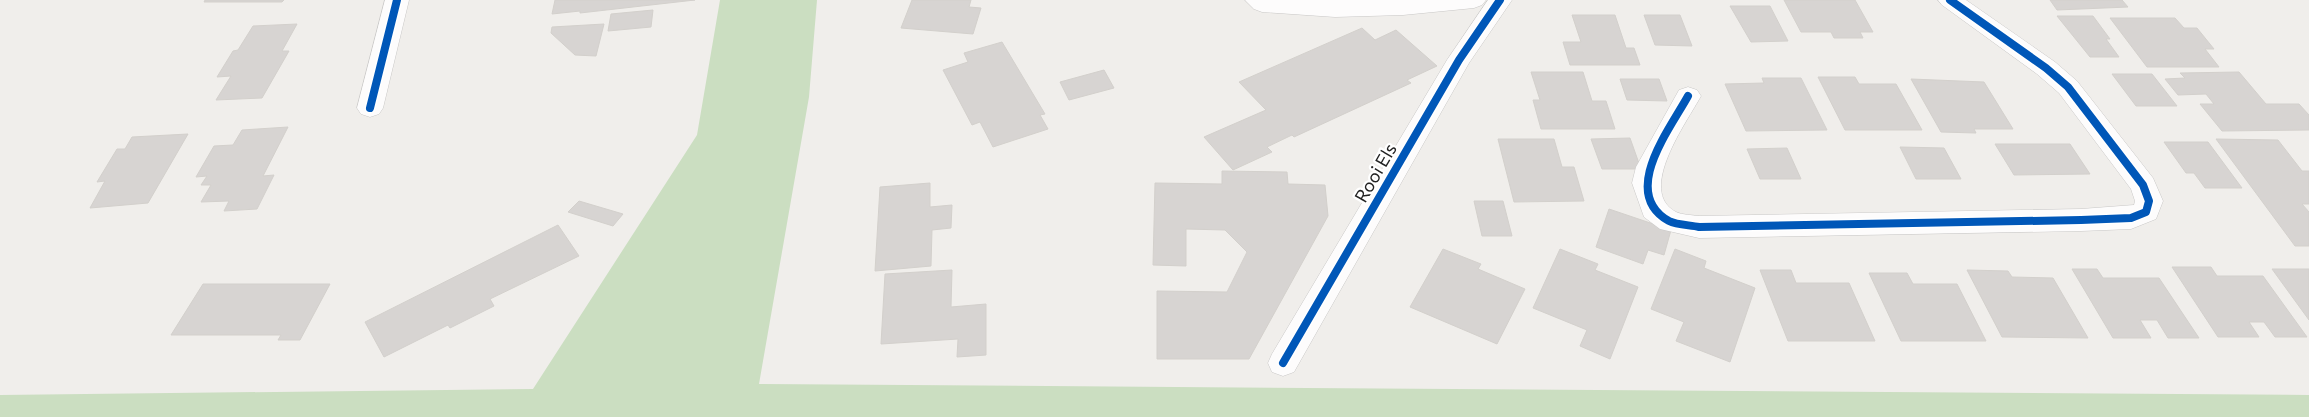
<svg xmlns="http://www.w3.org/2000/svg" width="2309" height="417" font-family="Commissioner,sans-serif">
	<rect width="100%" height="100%" fill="#f0eeeb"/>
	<!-- forest -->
	<path fill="#cbdec1" d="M720,0H817L809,97L759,384L2309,395V417H0V395L533,389L697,135Z"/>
	<!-- building -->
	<path fill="#d7d4d2" stroke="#d3d0cc" d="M205,0H284L282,2H204Z
		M555,0H695L580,13V11L552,14Z
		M912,0H971L969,7L981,8L973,34L901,28Z
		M1784,0H1855L1873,32H1860L1863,38H1834L1831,32H1801Z
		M2050,0H2122L2128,7L2057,10Z
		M1730,6H1770L1788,41L1751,42Z
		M653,10L651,27L608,31L611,14Z
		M1572,15H1615L1626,48H1634L1640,65H1570L1563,42H1581Z
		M1644,15H1680L1692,46L1655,45Z
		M2057,16H2093L2110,39H2106L2119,57H2090Z
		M2110,18H2175L2184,28H2197L2214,49H2205L2219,67H2147Z
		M297,24L282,51H289L262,98L216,100L231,76L217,77L233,51L238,50L253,26Z
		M604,24L596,56L575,55L551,33L552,27Z
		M1362,28L1375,40L1396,30L1437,66L1407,80L1411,83L1294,137L1292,135L1267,147L1272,152L1233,170L1204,137L1266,110L1239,82Z
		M1002,42L1045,114L1040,115L1048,129L993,147L980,122L972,125L943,70L968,62L964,53Z
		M1104,70L1114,88L1069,100L1060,82Z
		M1531,72H1583L1592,101H1606L1615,129H1541L1533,100H1540Z
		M2239,72L2266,104H2299L2309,115V130L2222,131L2200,104H2214L2206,94L2178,95L2165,79L2185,78L2180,73Z
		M2112,74H2152L2177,106H2136Z
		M1818,77H1855L1859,84H1896L1922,130H1845Z
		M1762,78H1801L1827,130L1746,131L1725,84L1764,83Z
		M1620,79H1659L1667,101L1627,100Z
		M1911,79L1984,82L2013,129H1974L1976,133L1941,132Z
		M288,127L263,176L274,175L257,209L224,211L229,201L201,202L211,185H201L207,176L196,177L214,146L233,145L242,130Z
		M188,134L148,203L90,208L105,181L97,182L117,149H125L132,137Z
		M1630,138L1641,169H1602L1591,139Z
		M1498,139H1554L1562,167H1574L1584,201L1514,202Z
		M2216,139L2278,140L2302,171H2309V204H2302L2309,212V246H2295Z
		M2164,142H2208L2242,188H2205L2194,173H2186Z
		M1995,144H2070L2090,174L2014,175Z
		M1900,147L1944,148L1961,179H1916Z
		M1787,148L1801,179H1760L1747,149Z
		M1222,171L1287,172L1288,184L1325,185L1328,216L1249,359H1157V291L1227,292L1247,252L1225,230L1186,229V266L1153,265L1155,183L1222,184Z
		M930,183V207L952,205L951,228L932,230L931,266L875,271L880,187Z
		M579,201L623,214L613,226L568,212Z
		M1474,201H1503L1512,236H1482Z
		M1609,209L1671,230L1664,255L1648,250L1643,264L1596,247Z
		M558,225L579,256L490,299L494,306L450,328L448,325L384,357L365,322Z
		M1443,249L1481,264L1478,269L1525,289L1497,344L1410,307Z
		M1560,249L1598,264L1595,270L1638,287L1610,359L1580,346L1587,330L1533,308Z
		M1675,249L1706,261L1704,268L1755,288L1730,362L1676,341L1684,322L1651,309Z
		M2172,267H2211L2217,276H2263L2307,337H2275L2264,322H2249L2259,337H2218Z
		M2072,269H2097L2103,278H2159L2199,338H2168L2157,320H2140L2151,338H2113Z
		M2272,269H2309V320Z
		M952,270L951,307L986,304V355L957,357L958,339L881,344L885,274Z
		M1760,270H1791L1796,283H1849L1875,341H1788Z
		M1967,270L2008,271L2012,277L2053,278L2088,338L2002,337Z
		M1869,273H1907L1913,284H1957L1986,341H1901Z
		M203,284H330L300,340H278L281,335H171Z"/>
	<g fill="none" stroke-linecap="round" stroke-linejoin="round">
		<!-- minor casing -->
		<g stroke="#c9c8c7" stroke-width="1">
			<path id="minor" d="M385,0H409L383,108L379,114L370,117L361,114L357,108Z
				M1245,0H1486L1482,5L1474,8L1403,15L1335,17L1262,12L1254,9Z
				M1488,0H1512L1469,63L1294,372L1283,376L1272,372L1268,363L1272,354L1447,60Z
				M1938,0H1966L2055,62L2077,81L2153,178L2163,201L2156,219L2131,229L2081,231L1699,238L1660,229L1644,217L1632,183L1636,167L1679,90L1688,87L1697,90L1701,96C1687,122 1636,191 1676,212C1682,215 1692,215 1699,216L2081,209L2134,205L2135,201L2131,189L2059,93L2037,74L1942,5Z"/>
		</g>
		<!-- minor -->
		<use href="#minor" fill="#fdfcfc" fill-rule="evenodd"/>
		<!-- cycleway casing -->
		<g stroke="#fff" stroke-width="11">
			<path id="cycleway" d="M1688,96C1670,129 1619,193 1669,221C1677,225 1690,225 1699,227L2081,220L2131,218L2146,212L2149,201L2143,185L2068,87L2046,68L1950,0
				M370,108L397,0
				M1283,363L1459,60L1500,0"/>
		</g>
		<!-- cycleway -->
		<use href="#cycleway" stroke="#0057b8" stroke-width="8"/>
	</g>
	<g text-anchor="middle" stroke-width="4.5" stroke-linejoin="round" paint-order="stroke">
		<!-- street labels -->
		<g font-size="18" fill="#222" stroke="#fff">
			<text transform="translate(1376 173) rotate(-60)" y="6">Rooi Els</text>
		</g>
	</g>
</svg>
